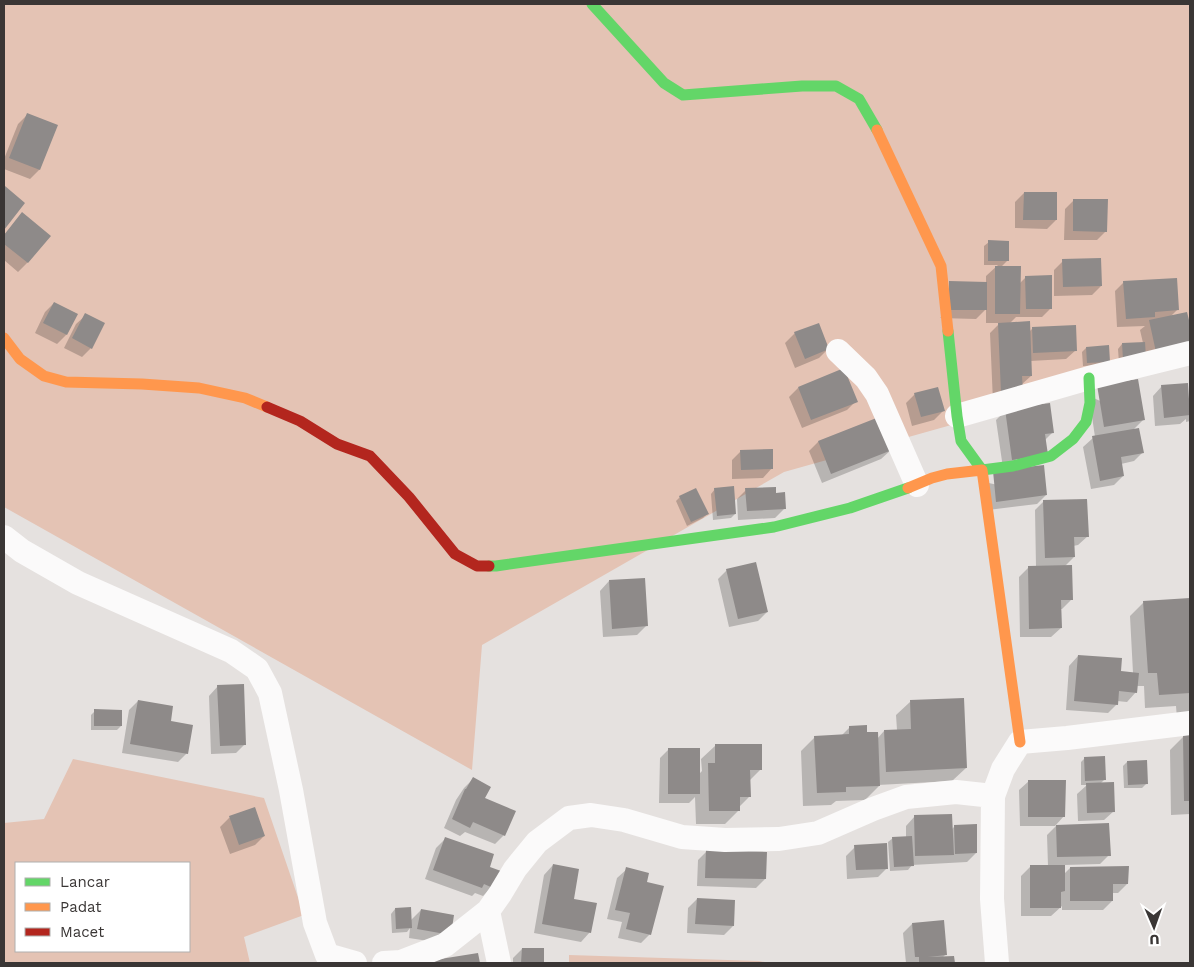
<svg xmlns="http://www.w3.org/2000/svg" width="1194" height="967" font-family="'Work Sans',sans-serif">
	<rect width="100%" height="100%" fill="#e5e1df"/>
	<!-- green -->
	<path fill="#e4c3b4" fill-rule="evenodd" d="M4,4H1190V358L784,472L482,645L472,770L4,507Z
		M73,759L264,798L304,915L244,937L250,963H4V823L44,819ZM16,863H189V951H16Z
		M569,955L759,961L770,963H569Z"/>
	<!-- shadow -->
	<path fill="#0003" d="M27,115L56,126L39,170L30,179L4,169V159L18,124Z
		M1024,193L1056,220L1047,229L1015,228V202Z
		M1074,200L1106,231L1097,240H1064L1065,209Z
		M22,214L49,236L27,263L18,272L4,260V235Z
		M989,242L1008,260L1001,267L1020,283L1026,277L1051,308L1042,317H1016L1010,323L1029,332L1033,328L1076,350L1066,359L1030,361L1031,376L1021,385L993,402L990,333L1000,323H986V309L976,319L940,318L986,283V276L998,265H984V246Z
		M1063,261L1101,286L1092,295L1054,296V270Z
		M1124,282L1178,309L1171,316L1186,313L1190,330V346L1119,363L1118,349L1122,344L1143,343L1140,330L1145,326L1117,327L1115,291Z
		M54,303L77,314L66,335L57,344L35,333L45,312Z
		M86,315L91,348L82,357L64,348L76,324Z
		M795,333L828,349L819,358L795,368L785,343Z
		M1108,347L1105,365L1083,366L1082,352L1086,348Z
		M1162,386L1188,399L1190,397V421L1186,422V419L1180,424L1155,426L1153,396Z
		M798,388L856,401L847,410L802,428L789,397Z
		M915,394L943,411L934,420L912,426L906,403Z
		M1089,396L1143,420L1133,430L1143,452L1134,461L1121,464L1123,476L1114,485L1091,489L1083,447L1093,438L1095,437Z
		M1005,411L1053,432L1045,440L1003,468L996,420Z
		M878,419L891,450L881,459L822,483L809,451L818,442Z
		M741,451L772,468L763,478L732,479V460Z
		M984,482L1046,495L1037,504L988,510Z
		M715,489L735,514L731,518L713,520L711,494Z
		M746,490L775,494L784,509L775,518L738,520L737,499Z
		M680,497L707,514L703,518L687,526L676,501Z
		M1044,501L1088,536L1078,545L1073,546L1074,557L1064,567L1071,600L1062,609H1060L1061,628L1051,637H1020L1019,577L1028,568L1036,567L1035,510Z
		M727,570L767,612L758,621L729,627L718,579Z
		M609,581L646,626L637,635L603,637L600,591Z
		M1190,599V717L1177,719L1176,706L1145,708L1144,686H1136V692L1127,702L1117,701V704L1108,713L1066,710L1069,666L1078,656L1119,672L1133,673L1130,616L1143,603Z
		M218,686L245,744L236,753L211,754L209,696Z
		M138,701L169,722L187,753L178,762L122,753L129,710Z
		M910,702L966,768L952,781L878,785L879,786L865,800L836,801L831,805L803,806L801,751L815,737L841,736L850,727L877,739L884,731L897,730L896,715Z
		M95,711L121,726L117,730H91V715Z
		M1184,736H1190V814L1171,815L1170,750Z
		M715,746L761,769L749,781V797L739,807V810L725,824H696L695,797L689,803H659L660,758L669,749L699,774L702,771L701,759Z
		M1085,758L1104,780L1100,784L1114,811L1104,820L1078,821L1077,794L1087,785H1081V762Z
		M1127,762L1147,783L1142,788H1124L1123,766Z
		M473,779L504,835L495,844L465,832L460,836L444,828L456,800L464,788Z
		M1029,781L1064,816L1055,826H1020L1019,790Z
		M254,809L264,836L255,845L230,854L220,827L229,818Z
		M915,816L952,829L955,826L976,853L967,862L912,865L908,870L890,871L888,842L893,838H906V826Z
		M1056,826L1109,855L1100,864L1064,865V874L1070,868L1127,884L1118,893H1112V901L1103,910H1062V906L1051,916H1021V876L1030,867L1048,866L1047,835Z
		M445,839L488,868L492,887L483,896L475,893L472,896L425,879L436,848Z
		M855,847L887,868L878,877L847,879L846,856Z
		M707,851L765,879L756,888L697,886L698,860Z
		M553,865L590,932L581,942L534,933L544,875Z
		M627,869L645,883L650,934L641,943L618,938L622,922L607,919L617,878Z
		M697,899L734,901L733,926L724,935L687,933L688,908Z
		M395,909L410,921L421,910L453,916L441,943L409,938L410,928L407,932L392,933L391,914Z
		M912,924L946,954L943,957H953V963H906L903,933Z
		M522,949H543L542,963H513V958Z
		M477,955L479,963H432L434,961Z"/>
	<!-- building -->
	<path fill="#8e8a89" d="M27,113L58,125L40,170L9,158Z
		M5,186L25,203L4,230V187Z
		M1024,192H1057V220H1023Z
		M1073,199H1108L1107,232L1073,231Z
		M22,212L51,236L28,263L4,244V235Z
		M988,240L1009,241V261H988Z
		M1101,258L1102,286L1063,287L1062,259Z
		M995,266H1021L1020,314H995Z
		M1052,275V309H1026L1025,276Z
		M1177,278L1179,310L1155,312V317L1126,319L1123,281Z
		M949,281L987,282V310H949Z
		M54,302L78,314L67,335L43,323Z
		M1187,312L1190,324V345L1156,352L1149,320Z
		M85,313L105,323L92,349L72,338Z
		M1030,321L1032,376H1022L1023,392L1001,393L998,323Z
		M819,323L829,349L805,359L794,332Z
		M1076,325L1077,351L1033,353L1032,327Z
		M1145,342L1146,358L1123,360L1122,343Z
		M1109,345L1110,362L1087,363L1086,347Z
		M844,368L858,402L811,420L798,387Z
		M1138,379L1145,420L1104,427L1097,385Z
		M1188,383L1190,415L1164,418L1161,385Z
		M938,387L945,411L921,417L914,393Z
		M1050,403L1054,433L1045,434L1048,455L1012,460L1005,409Z
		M879,417L892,450L831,474L818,441Z
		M1139,428L1144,453L1121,457L1124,476L1100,481L1092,436Z
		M773,449V469L741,470L740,450Z
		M1044,465L1047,495L996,502L993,471Z
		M734,486L736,514L717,516L714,488Z
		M776,487V493L785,492L786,509L747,511L745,488Z
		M696,488L709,514L691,522L679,496Z
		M1087,499L1089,537H1074L1075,557L1045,558L1043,500Z
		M756,562L768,612L738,619L726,569Z
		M1072,565L1073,600H1061L1062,628L1029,629L1028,566Z
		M645,578L648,626L612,629L609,580Z
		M1190,598V693L1159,695L1157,673H1148L1143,601Z
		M1078,655L1122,658L1121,671L1139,673L1137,693L1119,691L1118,705L1074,701Z
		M244,684L246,745L220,746L217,685Z
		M964,698L967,768L886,772L884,730L911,729L910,700Z
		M138,700L173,706L171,721L193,725L188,754L130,744Z
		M94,709L122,710V726H94Z
		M867,725V732H878L880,786L846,787V792L817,793L814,736L849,734V726Z
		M1183,735H1190V801H1184Z
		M715,744H762V770H750L751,797H740V811H709L708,763H715Z
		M668,748H700V794H668Z
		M1105,756L1106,780L1085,781L1084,757Z
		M1147,760L1148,784L1128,785L1127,761Z
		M473,777L491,787L485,798L516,811L505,836L473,822L470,828L452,819L465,789H466Z
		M1028,780H1066L1065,817H1028Z
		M1114,782L1115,812L1087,813L1086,783Z
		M255,807L265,836L239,845L229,816Z
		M952,814L954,855L915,856L914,815Z
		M1109,823L1111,856L1057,857L1056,825Z
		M977,824V853L955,854L954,825Z
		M912,836L914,866L894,867L892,837Z
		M445,837L494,854L490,867L501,871L493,888L484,884L482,888L433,870Z
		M887,843L888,869L856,870L854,845Z
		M706,849L767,852L766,879L705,878Z
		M553,864L579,869L574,899L597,903L591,933L542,924Z
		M1030,865H1065V891L1061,892V908H1030Z
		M1129,866L1128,884H1113V901H1070V867Z
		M626,867L649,873L647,882L664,886L651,935L626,929L630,913L615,910Z
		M697,898L735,900L734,926L695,924Z
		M411,907L412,928L396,929L395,908Z
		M421,909L454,915L451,935L417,929Z
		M944,920L947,955L928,957L954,956L955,963H919V957H915L912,923Z
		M522,948H544V963H521Z
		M478,953L480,963H434V960Z"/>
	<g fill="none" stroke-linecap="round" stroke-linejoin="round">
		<!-- street -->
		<path stroke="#fbfafa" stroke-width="24" d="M838,351L866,378L877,394L917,485
			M957,416L1089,378L1190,353
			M4,537L22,551L78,583L231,651L257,669L270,693L291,790L315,923L327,955L355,963
			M384,963L401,962L445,945L488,911
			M499,963L488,911L500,894L515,869L537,842L569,818L591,815L624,820L682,837L725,840L779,839L818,833L873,809L906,797L956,792L993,796
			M997,963L992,899L993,796L1003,769L1020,742L1067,738L1190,723"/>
		<!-- fast -->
		<path stroke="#63d668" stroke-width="11" d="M592,4L664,83L683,95L802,86H836L859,99L877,130
			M948,331L957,416L961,441L982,470L1013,466L1051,456L1073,439L1086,422L1090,403L1089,378
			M489,566H496L774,527L850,508L908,488"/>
		<!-- slow -->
		<path stroke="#ff974d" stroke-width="11" d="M877,130L941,266L948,331
			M4,338L20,359L44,376L66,382L142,384L199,388L245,398L267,407
			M908,488L932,478L947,474L982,470L1020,742"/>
		<!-- jam -->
		<path stroke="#b3261e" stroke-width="11" d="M267,407L300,421L337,444L370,456L409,497L455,554L477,566H489"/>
	</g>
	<!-- border -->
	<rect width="1194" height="967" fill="none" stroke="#3a3635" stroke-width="10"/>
	<!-- legend -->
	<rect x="15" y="862" width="175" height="90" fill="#ffffff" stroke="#b0afae"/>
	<rect x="25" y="878" width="25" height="8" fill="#63d668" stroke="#b0afae"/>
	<text x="60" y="887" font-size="15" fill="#3a3635">Lancar</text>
	<rect x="25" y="903" width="25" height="8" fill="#ff974d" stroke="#b0afae"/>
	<text x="60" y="912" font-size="15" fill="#3a3635">Padat</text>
	<rect x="25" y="928" width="25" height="8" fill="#b3261e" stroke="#b0afae"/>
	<text x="60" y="937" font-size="15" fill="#3a3635">Macet</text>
	<!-- north arrow -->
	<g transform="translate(1154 927) rotate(178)" stroke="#ffffff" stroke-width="4" paint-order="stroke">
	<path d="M0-4L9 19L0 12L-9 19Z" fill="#3a3635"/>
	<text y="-8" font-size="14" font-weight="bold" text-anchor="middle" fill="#3a3635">U</text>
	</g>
</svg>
